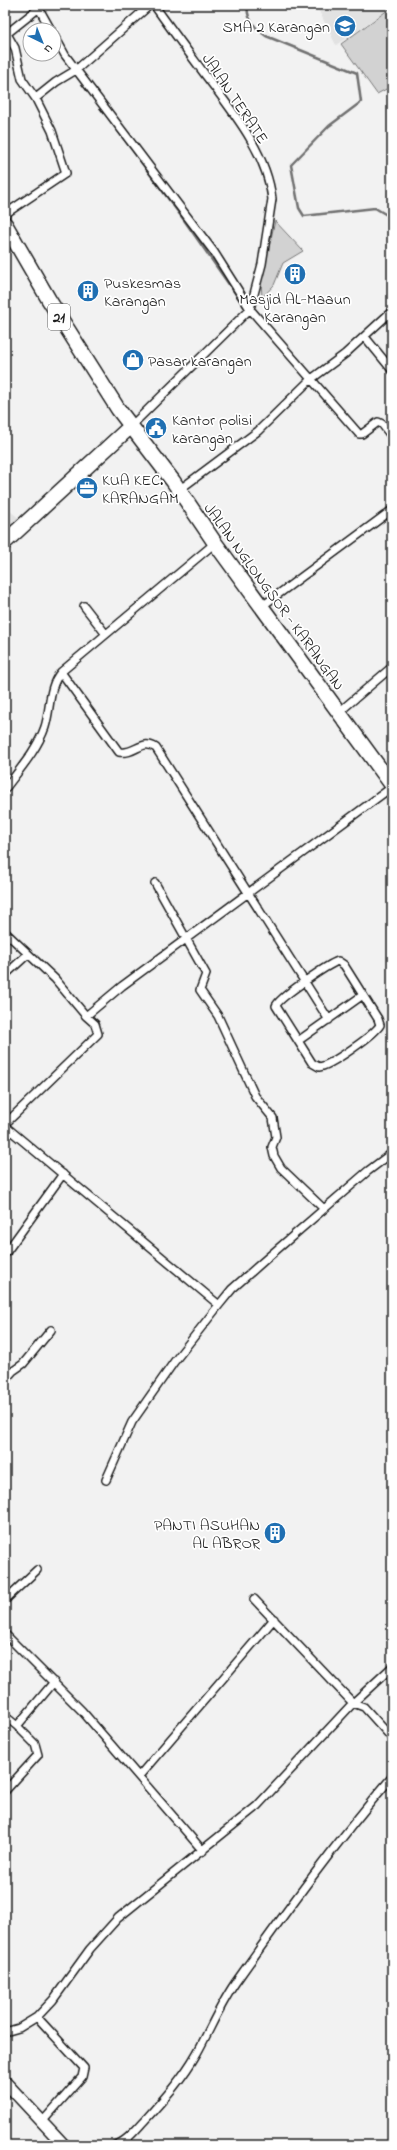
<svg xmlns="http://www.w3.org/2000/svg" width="397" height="2150" font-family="'Indie Flower',sans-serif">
	<rect width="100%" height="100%" fill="#f2f2f2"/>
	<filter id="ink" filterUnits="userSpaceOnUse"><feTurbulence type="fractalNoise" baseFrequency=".025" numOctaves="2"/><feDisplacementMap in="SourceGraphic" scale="8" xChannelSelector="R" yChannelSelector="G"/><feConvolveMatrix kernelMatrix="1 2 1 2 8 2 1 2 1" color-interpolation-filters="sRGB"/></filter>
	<g filter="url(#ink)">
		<!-- built -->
		<path fill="#e2e2e2" d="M316,5H392V7L336,45Z
			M5,507L20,519L5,533Z"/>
		<!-- green -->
		<path fill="#d2d2d2" stroke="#777" d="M392,7V86L377,94L341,44Z
			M275,221L303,251L283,263L274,285L262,298L261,282Z"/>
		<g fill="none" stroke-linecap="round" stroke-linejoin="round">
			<!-- stream -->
			<path stroke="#707070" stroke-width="2.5" d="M248,5C245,18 257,30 266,36L357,73L361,102L329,126L291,165L299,208L304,216L375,208L392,218
				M104,112L184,220L244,306
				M255,310L260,315"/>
			<!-- street casing -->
			<g stroke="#1c1c1c" stroke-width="10">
				<path id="street" d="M37,5L51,30
					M5,35L39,8
					M54,35L65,55L214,252L250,309L359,434H362L378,422L382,424L392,437
					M36,98L56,82L76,70L150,5
					M5,214L66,173L52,131L36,99L22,79L15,48L7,34
					M365,337L392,370
					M130,427L250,309L262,264L272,199C267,153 233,112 206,76C189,53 171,29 154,5
					M179,490L258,431L310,380L345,354L392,311
					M84,606L105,633
					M261,607L392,510
					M61,672L119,752C136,755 141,738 156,748L329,1020
					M338,713L392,667
					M5,789C19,770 37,750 45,727C51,708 48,687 61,672L215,543
					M155,883L206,974L200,990L218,1016L255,1096L273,1118L276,1137L272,1147L274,1156L281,1168L324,1209
					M5,932L55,979L86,1016L122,986L392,787
					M338,961L344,965L378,1019L380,1025C374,1035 330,1066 319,1067L312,1063L276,1006C278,998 329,964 338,961Z
					M5,975L28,954
					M298,1041L363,995
					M5,1124L98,1034L95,1024L86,1016
					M5,1126L219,1305
					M5,1254L63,1174
					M5,1380L13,1371L23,1364L51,1330
					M106,1480L132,1422L174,1362L219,1305L232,1289L266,1259L368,1171L392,1153
					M254,1599L353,1703L364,1707L392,1738
					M5,1600L37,1570
					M5,1634L82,1711L203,1851
					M5,1716L17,1726
					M139,1776L274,1619
					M5,1791L38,1755L35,1744L17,1726L54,1682
					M37,2017L84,2068L82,2077L42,2122
					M5,2032L19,2028L37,2017L53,2000L90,1949L118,1918L257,1806L353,1703L392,1667
					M115,2145C127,2142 137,2128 145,2120C164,2099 183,2078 197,2053C211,2028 221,2002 238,1979C287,1910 337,1841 392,1777"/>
			</g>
			<!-- secondary casing -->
			<g stroke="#1c1c1c" stroke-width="14">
				<path id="secondary" d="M5,2082L64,2145"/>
			</g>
			<!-- highway casing -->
			<g stroke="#1c1c1c" stroke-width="17">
				<path id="highway" d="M5,224L49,300L118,409L173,481L215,543L392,785
					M5,542L130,427"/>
			</g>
			<!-- street -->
			<use href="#street" stroke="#fff" stroke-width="7"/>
			<!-- secondary -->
			<use href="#secondary" stroke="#fff" stroke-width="11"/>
			<!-- highway -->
			<use href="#highway" stroke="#fff" stroke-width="14"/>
		</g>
	</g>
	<!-- icons -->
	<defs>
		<g id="school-disc" transform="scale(1.15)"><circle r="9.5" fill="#1f6fb2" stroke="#fff"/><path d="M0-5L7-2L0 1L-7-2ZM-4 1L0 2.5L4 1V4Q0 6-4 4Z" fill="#fff"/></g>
		<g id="building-disc" transform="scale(1.15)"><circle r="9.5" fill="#1f6fb2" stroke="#fff"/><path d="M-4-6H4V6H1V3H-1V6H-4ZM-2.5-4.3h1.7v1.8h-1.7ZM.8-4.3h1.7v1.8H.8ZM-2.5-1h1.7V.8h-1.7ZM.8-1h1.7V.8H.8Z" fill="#fff"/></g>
		<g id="shop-disc" transform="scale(1.15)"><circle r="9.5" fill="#1f6fb2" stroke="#fff"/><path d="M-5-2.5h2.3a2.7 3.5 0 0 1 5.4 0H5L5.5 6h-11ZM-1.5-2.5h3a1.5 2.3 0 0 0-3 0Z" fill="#fff"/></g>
		<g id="civic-disc" transform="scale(1.15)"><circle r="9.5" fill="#1f6fb2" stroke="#fff"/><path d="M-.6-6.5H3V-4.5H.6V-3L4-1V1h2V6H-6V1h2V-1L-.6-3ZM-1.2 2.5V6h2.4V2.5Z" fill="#fff"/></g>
		<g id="office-disc" transform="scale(1.15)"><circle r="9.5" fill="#1f6fb2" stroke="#fff"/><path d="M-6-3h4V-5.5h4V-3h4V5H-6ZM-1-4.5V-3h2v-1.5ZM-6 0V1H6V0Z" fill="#fff"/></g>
	</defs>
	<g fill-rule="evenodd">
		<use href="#school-disc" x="345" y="26"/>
		<use href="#building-disc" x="295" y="274"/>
		<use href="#building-disc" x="88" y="291"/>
		<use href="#shop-disc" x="133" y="360"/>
		<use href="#civic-disc" x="156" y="428"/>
		<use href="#office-disc" x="87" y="488"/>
		<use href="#building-disc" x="275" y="1533"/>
	</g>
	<g text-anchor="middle" stroke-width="3.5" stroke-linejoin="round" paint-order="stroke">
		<!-- shield labels -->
		<rect fill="#fff" stroke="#606060" stroke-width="1" x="48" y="304" width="22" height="26" rx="3"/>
		<g font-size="15" font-weight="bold" fill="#1c1c1c">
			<text x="59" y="322">21</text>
		</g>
		<!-- poi labels -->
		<g font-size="16" fill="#1c1c1c" stroke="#fff" text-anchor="start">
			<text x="330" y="32" text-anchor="end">SMA 2 Karangan</text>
			<text x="104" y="288">Puskesmas<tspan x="104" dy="18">Karangan</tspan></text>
			<text x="295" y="304" text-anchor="middle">Masjid AL-Maaun<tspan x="295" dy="18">Karangan</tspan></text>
			<text x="148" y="366">Pasar karangan</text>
			<text x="172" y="425">Kantor polisi<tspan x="172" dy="18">karangan</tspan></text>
			<text x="102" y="485">KUA KEC.<tspan x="102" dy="18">KARANGAM</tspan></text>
			<text x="260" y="1530" text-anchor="end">PANTI ASUHAN<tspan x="260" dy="18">AL ABROR</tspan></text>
		</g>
		<!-- street labels -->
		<g font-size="16" fill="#1c1c1c" stroke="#fff">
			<text transform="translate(236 98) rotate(56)" y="6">JALAN TERATE</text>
			<text transform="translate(275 596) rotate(54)" y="6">JALAN NGLONGSOR - KARANGAN</text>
		</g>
	</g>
	<!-- margin -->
	<rect width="397" height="2150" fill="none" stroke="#fff" stroke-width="20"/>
	<rect x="10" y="10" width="377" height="2130" fill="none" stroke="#1c1c1c" stroke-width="1.5" filter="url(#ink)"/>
	<!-- north arrow -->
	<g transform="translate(42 42) rotate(137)"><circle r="19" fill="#ffffff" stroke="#a4a4a4"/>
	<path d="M0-3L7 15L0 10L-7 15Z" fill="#1f6fb2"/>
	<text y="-6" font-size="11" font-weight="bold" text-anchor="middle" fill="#1c1c1c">U</text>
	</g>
</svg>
